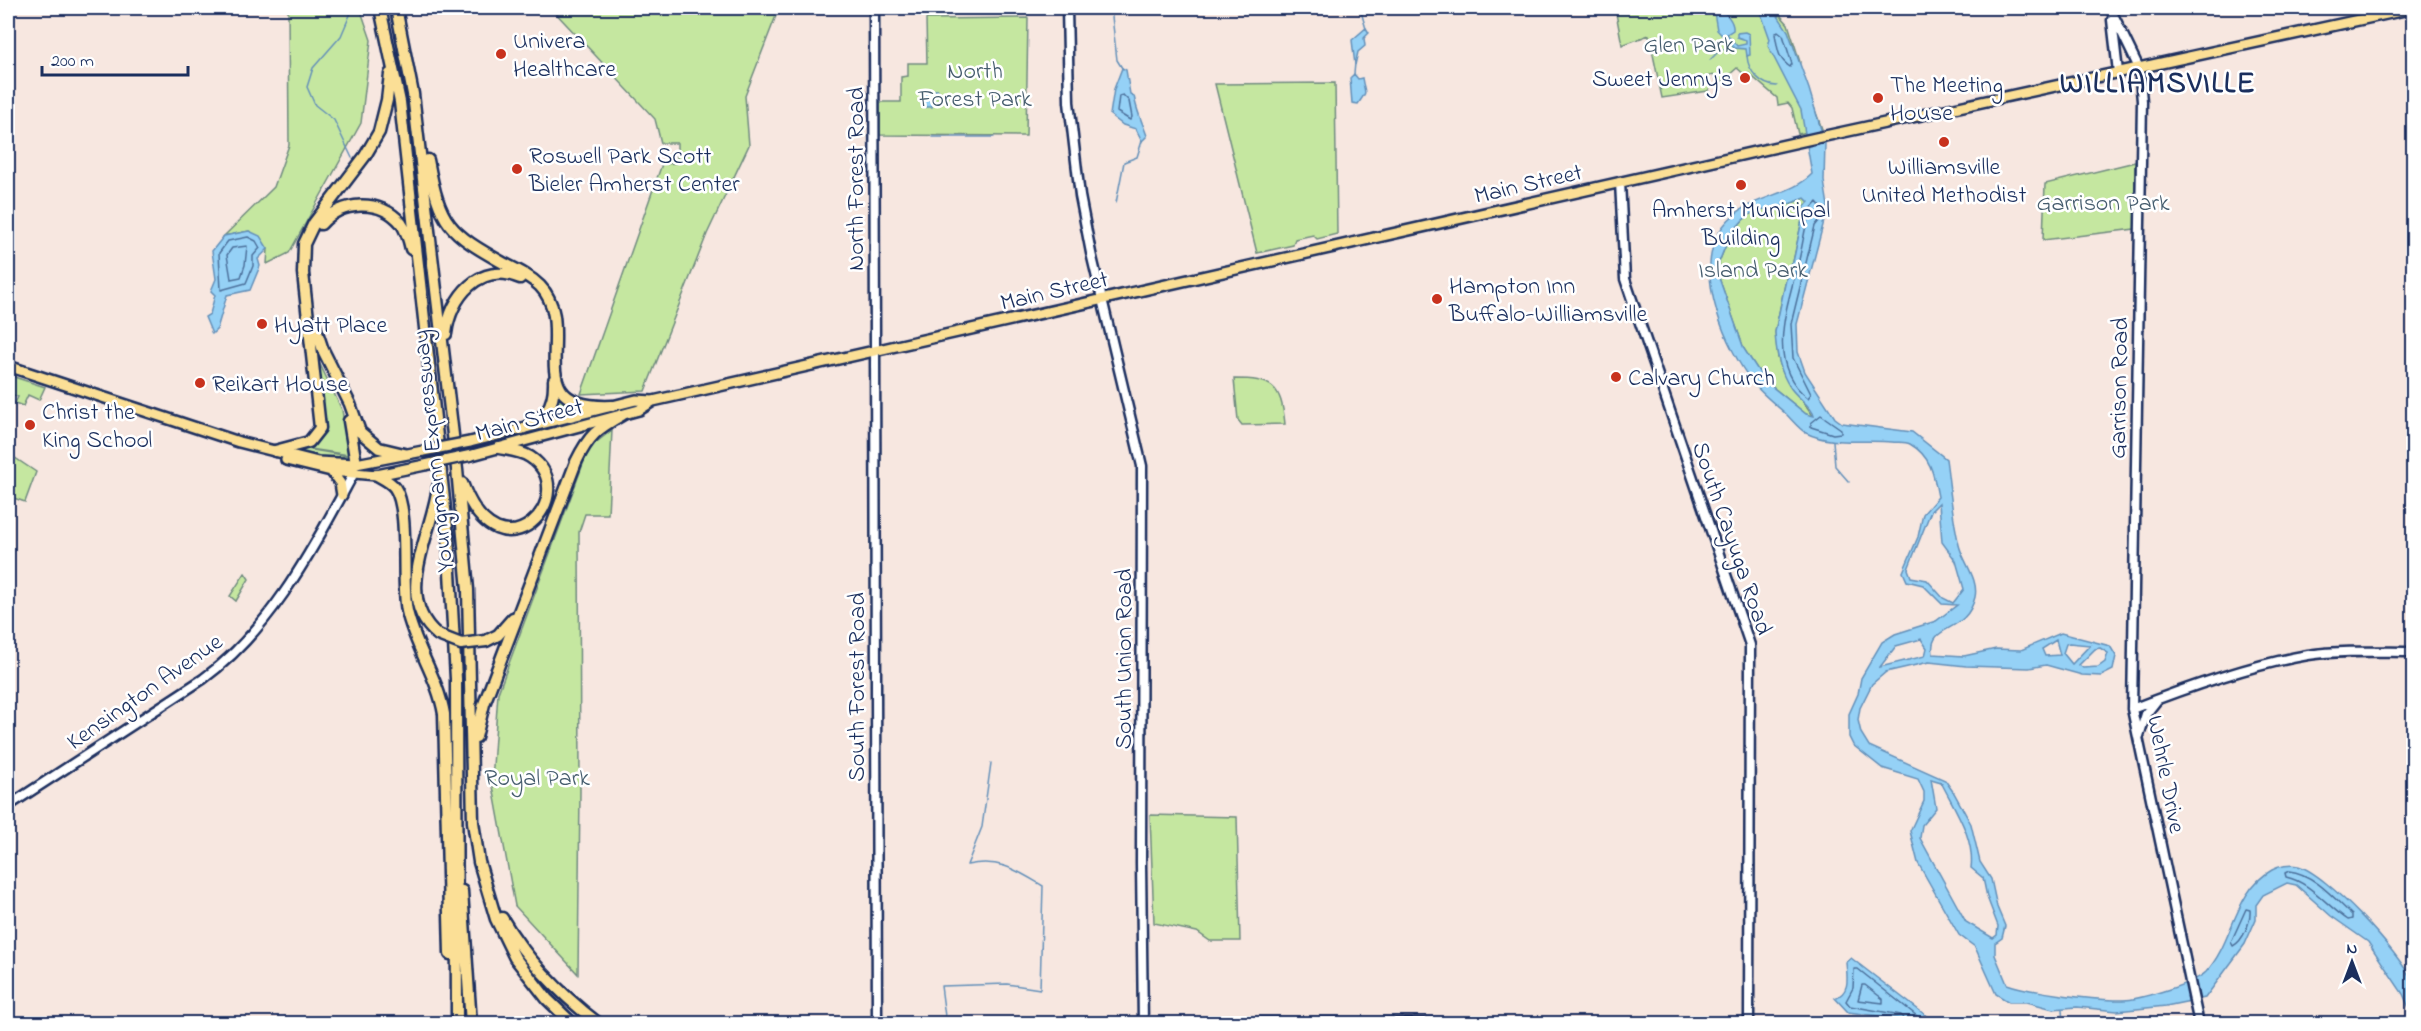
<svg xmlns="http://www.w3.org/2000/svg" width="2421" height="1031" font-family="'Indie Flower',sans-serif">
	<rect width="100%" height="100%" fill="#f7e7e0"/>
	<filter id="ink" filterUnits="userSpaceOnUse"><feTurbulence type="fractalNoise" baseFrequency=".0167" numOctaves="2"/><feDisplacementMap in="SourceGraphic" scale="12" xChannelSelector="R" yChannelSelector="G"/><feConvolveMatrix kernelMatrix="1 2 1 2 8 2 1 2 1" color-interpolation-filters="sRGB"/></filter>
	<g filter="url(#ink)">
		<!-- green -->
		<path fill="#c5e7a0" stroke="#708b7f" stroke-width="1.5" d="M288,8H360L371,40L361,123L289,253L267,264L268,249L249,231L224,236L274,187L289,145Z
			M551,8H779L745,96L749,145L707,234L645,391L581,394L662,164L677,163V143H661L655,119Z
			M1615,8H1778L1781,16L1788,24L1800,62L1799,66L1822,129L1798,134L1792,108L1788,103L1778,105L1777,98L1748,73L1745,75L1737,68L1719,84L1713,75L1706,77L1710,87L1708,91L1662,98L1649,35L1622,45Z
			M1028,18L1026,136L880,135V102H901V77L908,76V63H927L926,19Z
			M1335,83L1337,234L1317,239L1313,235L1295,239L1293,245L1257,253L1215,84Z
			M2135,162V229L2043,240L2045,184Z
			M1805,198L1809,202L1805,206L1793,262L1789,265L1775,332L1778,358L1783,373L1814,417L1806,414L1765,381L1744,349L1718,275L1719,262L1730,235L1743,220L1756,210L1778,208Z
			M315,354L342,410L349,455L304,448L317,439Z
			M8,375L45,387L39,400L28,395L23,406L15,403L18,397L8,393Z
			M1234,379C1272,379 1281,384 1285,424L1242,425L1238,420Z
			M555,390L575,405L546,415Z
			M612,430L608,514H585L579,532L580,791L578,974L515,906L492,781L498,693L589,448Z
			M301,448L348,456L351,457H323L297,451Z
			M8,456L15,458L36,472L25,502L8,496Z
			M245,573L249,579L236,601L230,596Z
			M1150,815L1237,817L1240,941H1210L1197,932L1154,923Z"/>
		<!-- water -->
		<path fill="#95d1f6" stroke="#6490b9" stroke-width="1.5" fill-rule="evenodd" d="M1759,8H1777L1778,16L1788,31L1809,89L1825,143L1824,181L1828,206L1797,324L1798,352L1805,372L1835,418L1842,423L1912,432L1946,459C1950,487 1952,517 1959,545C1963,562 1979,579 1975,597C1966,636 1928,622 1933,654L1964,656L1996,649L2021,650L2061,633L2110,646L2116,656L2113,670L2101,676L2082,675L2046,665L2029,668L1966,666L1929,662L1886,672L1872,684L1860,708L1858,720L1861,733L1869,746L1945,780L1954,793L1971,824L1980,862L1991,879L1997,907L2005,926L2002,938L1995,943V955L2007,984C2029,992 2111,1003 2133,999C2149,996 2195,983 2206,972C2234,942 2233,892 2272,870C2279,866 2290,864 2298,866C2326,873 2400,953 2412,981C2416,990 2413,1007 2413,1017L2403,994L2368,942L2331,916L2296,885L2287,883L2263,895L2256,905V919L2245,944L2205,998L2166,1006L2117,1011L2077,1007L2053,1009L2027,1002H2009L1996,994L1975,947L1959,935L1918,863L1910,831L1924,801V792L1918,779L1882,768L1853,745L1849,737V714L1858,694L1861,678L1882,642L1895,634L1936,621L1957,605L1942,604L1923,585L1907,581L1903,572L1918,537L1923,514L1938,497C1934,475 1931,456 1910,444C1904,441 1898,443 1892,442C1864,439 1832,446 1806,433C1799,429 1792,420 1786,414C1775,404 1762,394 1753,383C1726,348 1695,277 1718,234C1740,194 1787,200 1812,174L1801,110L1768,46L1770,39ZM1805,198L1809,202L1805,206L1793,262L1789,265L1775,332C1776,351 1779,371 1790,387C1796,397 1812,406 1814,416L1806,414L1765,381L1744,349L1718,275L1719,262L1730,235L1743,220L1756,210L1778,208ZM1939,503L1942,542L1956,561L1964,589L1953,603L1943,598L1927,580L1911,577L1908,569L1931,511ZM1921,639L1927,648L1925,656L1880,667L1896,646ZM2056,640L2060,655L2045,656L2042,649ZM2069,643L2090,645L2072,664L2063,653L2066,644ZM2100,648L2108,653L2105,662L2098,667L2083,668L2079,665L2095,649ZM1931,779L1941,782C1954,808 1975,838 1971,868L1983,878L1987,897L1998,926L1997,935L1993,938L1966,922L1920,838L1922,825L1936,808Z
			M1719,9C1726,12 1734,22 1733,30L1727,34L1737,46L1746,44V40L1737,37V33L1745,32L1749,34L1750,55L1747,56L1746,49L1734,48L1717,30L1714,12Z
			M1366,28L1369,33L1364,38L1365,46L1358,52L1355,65L1352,40Z
			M1122,68L1126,70L1130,94L1134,96C1137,113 1142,121 1147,136L1142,141L1136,129L1123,125L1110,115L1114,89Z
			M1354,74L1358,79L1362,78C1365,96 1368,89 1358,104L1352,103L1350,78Z
			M923,90H938V96H932V107H923Z
			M249,231L260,236L268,249L258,259L260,266L250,290L227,295L217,329L212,334L205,317L210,314L215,295L211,291L216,279L212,251L224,236Z
			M1851,958L1933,1021L1932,1023L1848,1012L1835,998C1851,992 1847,977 1846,962Z"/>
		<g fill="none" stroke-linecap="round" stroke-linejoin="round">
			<!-- shore -->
			<path stroke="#4c709b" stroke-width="1.5" d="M1778,31L1783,35L1792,64L1790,67C1777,58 1778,48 1775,34Z
				M1123,95L1129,101L1132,117L1130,120L1117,112L1119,96Z
				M1817,202L1821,207L1819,221L1815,226L1791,324L1793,358L1811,394L1808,398C1763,364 1789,302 1799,260C1803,243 1805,226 1810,210Z
				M248,237L256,241L260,248L253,256V266L246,283L221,290L219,253L228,241Z
				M247,246L245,265L241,277L231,279L227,255L232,248Z
				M1821,415L1841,429V433L1833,434L1811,427V423Z
				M2289,871C2313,873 2335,899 2352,915V919L2348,920C2327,906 2310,882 2286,877L2285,873Z
				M2246,909L2250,910C2251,922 2243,941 2233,946L2231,942Z
				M1862,985H1865L1883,999V1003L1858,1000Z
				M1906,1024L1901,1015L1850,1006L1846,1001L1853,988L1854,969H1858L1927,1024"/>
			<!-- stream -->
			<path stroke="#6490b9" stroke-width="1.5" d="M1111,8L1117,60L1122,68
				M1360,8L1366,29
				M1700,11L1715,15
				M1720,50L1727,49L1730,45
				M1747,56C1748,71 1761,86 1777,86
				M1710,60L1718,52
				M1354,74L1355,63
				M932,137H994
				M352,158L334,120L315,105L307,87L313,68L341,36L353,8
				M1116,203L1124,162L1137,157L1142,141
				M1833,441L1835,466L1849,482
				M2062,1009L2063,1024
				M946,1024L941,986L1007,984L1040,989L1043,886C1016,870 1000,858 967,865L982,827L991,763"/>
			<!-- secondary casing -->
			<g stroke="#1b2f5e" stroke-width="13">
				<path id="secondary" d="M874,8L877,1024
					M1067,8L1069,102L1080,196L1091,253L1142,466L1141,864L1143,1024
					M2110,8L2139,68L2142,101L2132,709L2199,1024
					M2112,20L2118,72
					M1620,182L1625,279L1750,645L1749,1024
					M2132,709C2183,689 2255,664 2308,655C2343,650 2379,652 2414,652
					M2139,736L2146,714L2157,700
					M8,806L203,679C273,628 314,546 354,473"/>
			</g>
			<!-- primary casing -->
			<g stroke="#1b2f5e" stroke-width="14">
				<path id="primary" d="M8,366L239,442L318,462L356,464L423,451
					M470,442L636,400L653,401L1816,138L2414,8
					M472,455L639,410L653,401
					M286,460L331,471L377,475L425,465
					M331,471L340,483L342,495"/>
			</g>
			<!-- highway casing -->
			<g stroke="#1b2f5e" stroke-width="15">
				<path id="highway" d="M380,8L400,102L448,536L456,679L457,1024
					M396,8L413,94L457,469L468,590L473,822L479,862L496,919L515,958L547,999L573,1024
					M428,160C440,225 448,232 505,264C517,270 530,276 540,286C581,328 514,410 612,406
					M321,224C341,201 380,198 401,223C406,230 409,240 411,249
					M314,323L323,350L350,404L360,432L379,448L404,454
					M446,334C450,297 480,261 520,278
					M349,421L356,464
					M522,429C545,419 555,406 554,380
					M275,451L309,442L320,428L303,273L304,244L314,223L365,156L379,132L387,100L390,74
					M377,475C384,479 391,482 395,488C410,510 401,583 407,611C415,647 438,678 444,714L450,954
					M462,483C501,588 585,493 530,457C521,451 509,450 499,448
					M438,635C392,598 432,534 438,487
					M486,641L498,635L513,618
					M476,737L484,704L576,462C589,435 597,429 622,415
					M462,891L471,1024
					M502,918C527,961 560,994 599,1024
					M1260,1024H1480"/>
			</g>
			<!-- secondary -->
			<use href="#secondary" stroke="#fff" stroke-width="8"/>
			<!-- primary -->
			<use href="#primary" stroke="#fbdf96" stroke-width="9"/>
			<!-- highway -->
			<use href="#highway" stroke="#fbdf96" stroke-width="10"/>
			<!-- primary-bridge casing -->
			<g stroke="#1b2f5e" stroke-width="14" stroke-linecap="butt">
				<path id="primary-bridge" d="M423,451L470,442
					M425,465L472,455"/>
			</g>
			<!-- highway-bridge casing -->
			<g stroke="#1b2f5e" stroke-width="15" stroke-linecap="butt">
				<path id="highway-bridge" d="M438,635L461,644L486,641"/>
			</g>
			<!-- primary-bridge -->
			<use href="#primary-bridge" stroke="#fbdf96" stroke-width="9"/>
			<!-- highway-bridge -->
			<use href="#highway-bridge" stroke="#fbdf96" stroke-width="10"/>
		</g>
	</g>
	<!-- markers -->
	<g fill="#c8321e" stroke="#fff" stroke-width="2">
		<circle cx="501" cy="54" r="6"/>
		<circle cx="1745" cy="78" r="6"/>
		<circle cx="1878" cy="98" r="6"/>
		<circle cx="1944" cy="142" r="6"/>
		<circle cx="517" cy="169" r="6"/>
		<circle cx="1741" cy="185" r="6"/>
		<circle cx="1437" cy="299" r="6"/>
		<circle cx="262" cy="324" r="6"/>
		<circle cx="1616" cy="377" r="6"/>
		<circle cx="200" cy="383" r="6"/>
		<circle cx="30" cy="425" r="6"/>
	</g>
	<g text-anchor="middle" stroke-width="5" stroke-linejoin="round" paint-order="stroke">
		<!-- poi labels -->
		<g font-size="24" fill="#1b2f5e" stroke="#fff" text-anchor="start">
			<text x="513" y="48">Univera<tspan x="513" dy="28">Healthcare</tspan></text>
			<text x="1733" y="86" text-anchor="end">Sweet Jenny's</text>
			<text x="1890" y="92">The Meeting<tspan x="1890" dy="28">House</tspan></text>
			<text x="529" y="163">Roswell Park Scott<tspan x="529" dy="28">Bieler Amherst Center</tspan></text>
			<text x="1944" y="174" text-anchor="middle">Williamsville<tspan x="1944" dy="28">United Methodist</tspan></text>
			<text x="1741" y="217" text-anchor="middle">Amherst Municipal<tspan x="1741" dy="28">Building</tspan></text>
			<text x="1449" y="293">Hampton Inn<tspan x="1449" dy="28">Buffalo-Williamsville</tspan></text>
			<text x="274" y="332">Hyatt Place</text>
			<text x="1628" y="385">Calvary Church</text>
			<text x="212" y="391">Reikart House</text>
			<text x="42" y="419">Christ the<tspan x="42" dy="28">King School</tspan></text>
		</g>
		<!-- park labels -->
		<g font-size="24" fill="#465d6e" stroke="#fff">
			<text x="1689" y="52">Glen Park</text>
			<text x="975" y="78">North<tspan x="975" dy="28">Forest Park</tspan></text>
			<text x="2103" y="210">Garrison Park</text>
			<text x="1753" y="277">Island Park</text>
			<text x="537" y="785">Royal Park</text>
		</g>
		<!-- street labels -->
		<g font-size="24" fill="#1b2f5e" stroke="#fff">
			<text transform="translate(855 179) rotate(-90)" y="8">North Forest Road</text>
			<text transform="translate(1528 183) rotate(-13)" y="8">Main Street</text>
			<text transform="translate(1054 290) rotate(-13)" y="8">Main Street</text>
			<text transform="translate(2118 388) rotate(-89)" y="8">Garrison Road</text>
			<text transform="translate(529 419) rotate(-15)" y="8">Main Street</text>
			<text transform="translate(432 451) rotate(-96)" y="8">Youngmann Expressway</text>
			<text transform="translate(1733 538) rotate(71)" y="8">South Cayuga Road</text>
			<text transform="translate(1123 659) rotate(-90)" y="8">South Union Road</text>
			<text transform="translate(856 687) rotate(-90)" y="8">South Forest Road</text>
			<text transform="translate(144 691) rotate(-35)" y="8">Kensington Avenue</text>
			<text transform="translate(2167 774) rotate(79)" y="8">Wehrle Drive</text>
		</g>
		<!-- district labels -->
		<g font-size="30" font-weight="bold" letter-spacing="1.5" fill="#1b2f5e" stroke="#fff">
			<text x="2158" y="92">WILLIAMSVILLE</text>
		</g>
	</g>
	<!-- margin -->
	<rect width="2421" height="1031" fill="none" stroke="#fff" stroke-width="30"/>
	<rect x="15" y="15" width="2391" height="1001" fill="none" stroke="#1b2f5e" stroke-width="2" filter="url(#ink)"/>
	<!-- north arrow -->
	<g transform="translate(2352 962)" stroke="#ffffff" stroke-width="4.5" paint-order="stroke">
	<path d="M0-4.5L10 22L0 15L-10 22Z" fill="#1b2f5e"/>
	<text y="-9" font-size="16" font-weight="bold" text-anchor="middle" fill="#1b2f5e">N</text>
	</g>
	<!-- scale -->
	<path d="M42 66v9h146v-9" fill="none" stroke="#1b2f5e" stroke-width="3"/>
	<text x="51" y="66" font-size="18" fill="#1b2f5e" stroke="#ffffff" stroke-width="4.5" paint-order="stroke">200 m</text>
</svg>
